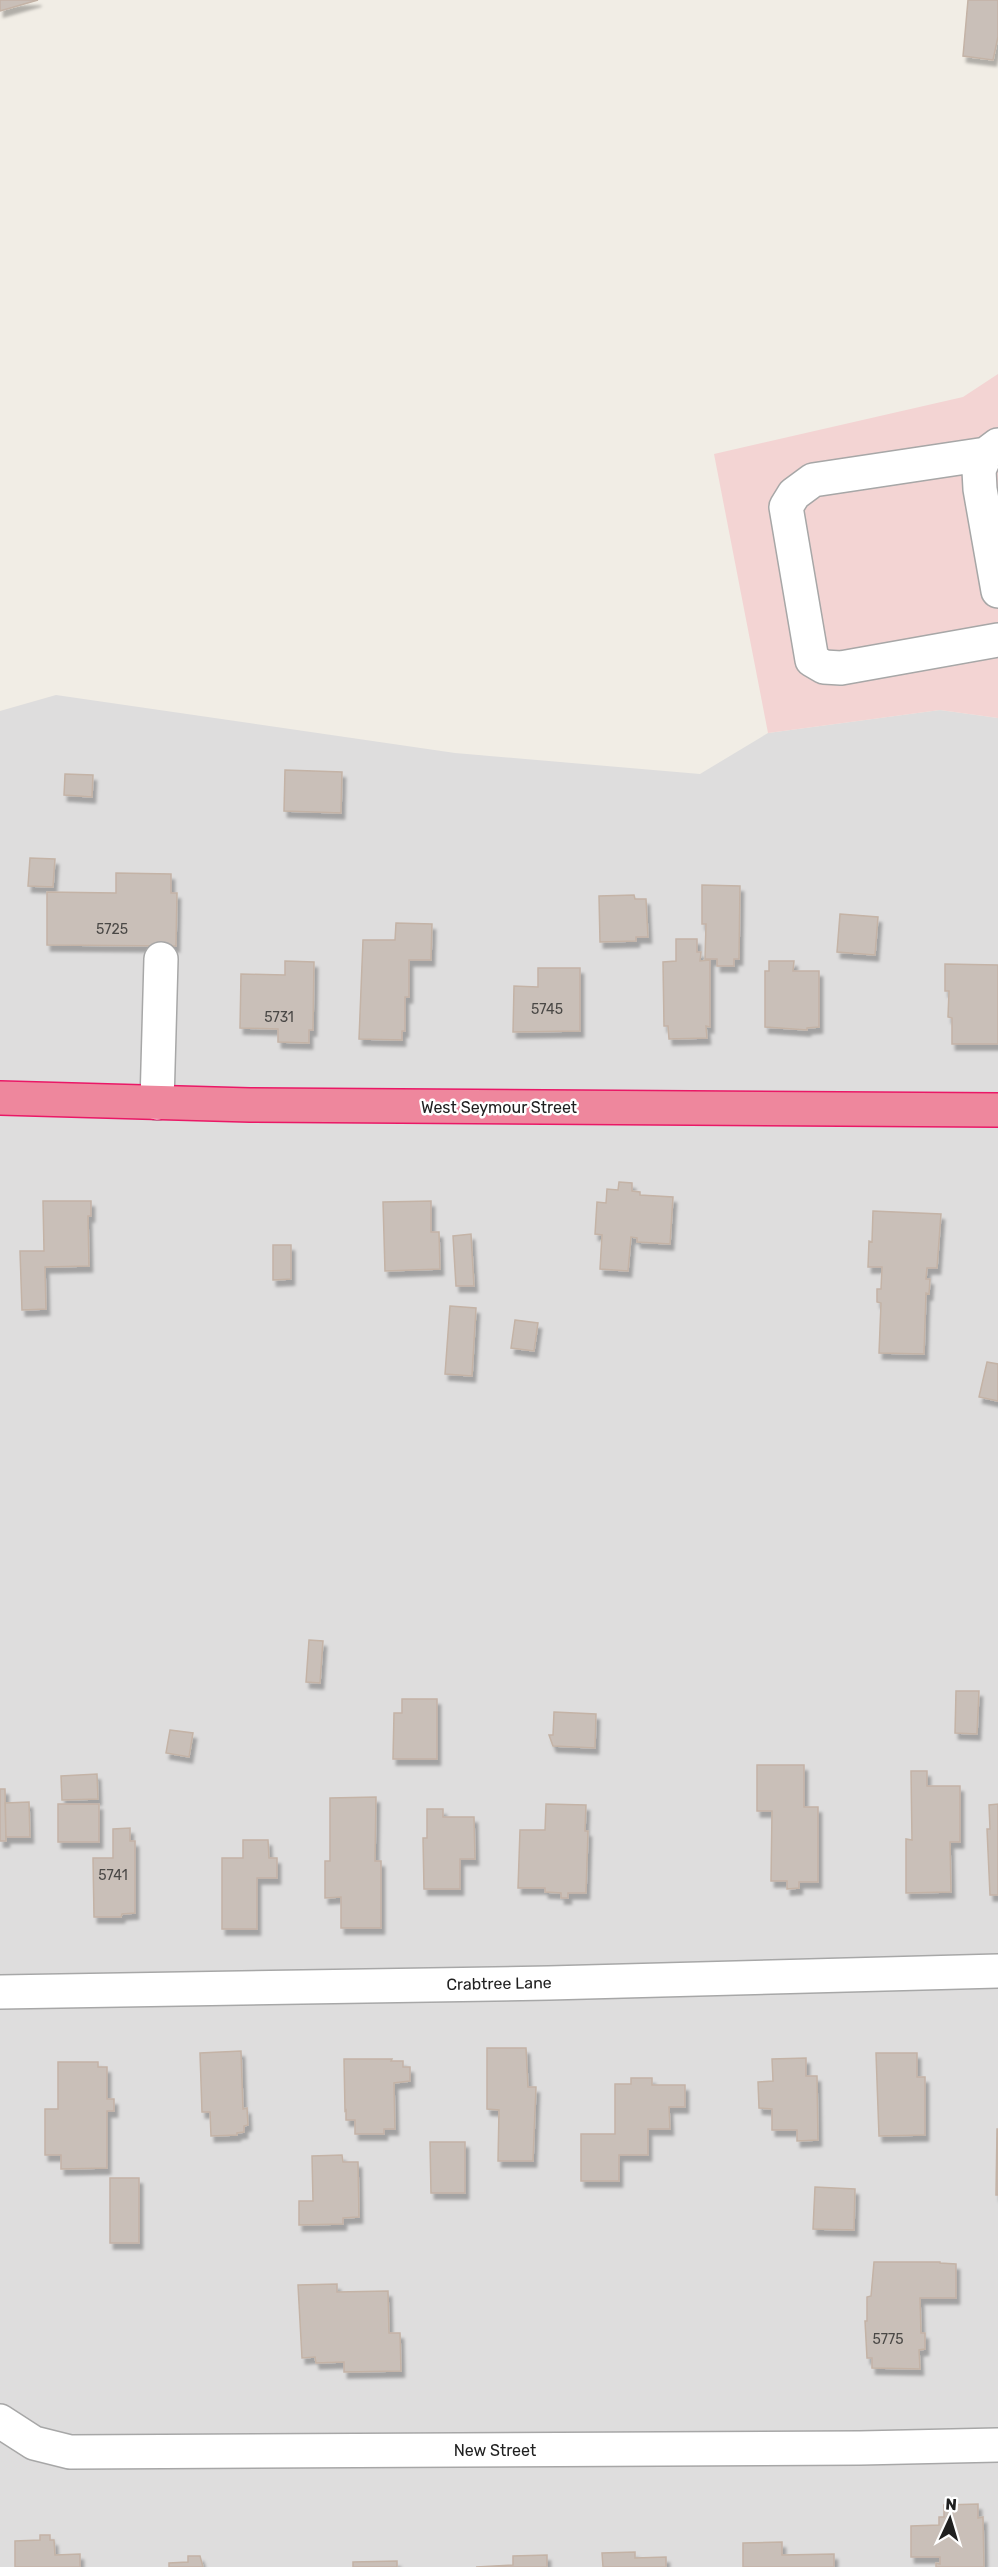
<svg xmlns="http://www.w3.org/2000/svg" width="998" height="2567" font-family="Rubik,sans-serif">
	<defs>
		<filter id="shadow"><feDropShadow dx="3.5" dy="6" stdDeviation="1.5" flood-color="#0004"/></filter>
	</defs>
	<rect width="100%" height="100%" fill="#f1ede5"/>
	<!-- residential -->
	<path fill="#dedddd" d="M56,695L455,753L700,774L768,733L940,710L998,718V2567H0V711Z"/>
	<!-- commercial -->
	<path fill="#f3d4d3" d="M998,374V718L940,710L768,733L714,454L963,397Z"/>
	<!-- building -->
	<path fill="#c9bfb8" stroke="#c4b3a6" stroke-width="1.5" filter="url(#shadow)" d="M0,0H38L0,11Z
		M968,0H998V37L993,60L963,56Z
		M285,770L342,772L341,813L284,811Z
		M65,774L93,775L92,797L64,795Z
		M30,858L55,859L53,887L28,886Z
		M116,873L171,874V893H177L176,946L47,945V892L116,893Z
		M702,885L740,886L739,959H734V966H717V959H705L706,924H702Z
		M634,895L635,899H646L648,937H636V941L600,942L599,896Z
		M840,914L878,917L875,955L837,952Z
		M396,923L432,924L431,960H409V997H405V1031H402V1040L359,1039L363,940H395Z
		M676,939H697V952H701L700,961L710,960V1027L706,1026L707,1038L669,1039L668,1026H664L663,962L676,961Z
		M285,961L314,962L313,1030H309V1043L278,1042V1029L240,1028L241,974L285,975Z
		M769,961H794L793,971H819V1027L807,1028V1030L765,1027V971H769Z
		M945,964L998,965V1044H952V1018L948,1017L949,991H945Z
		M538,968H580V1031L513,1032L514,986L538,987Z
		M619,1182L632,1183V1191L640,1192V1195L673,1197L670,1244L637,1242V1238L631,1237L628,1271L600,1269L602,1235L595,1234L597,1202L606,1203L607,1189L618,1190Z
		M43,1201H91V1216H88L89,1266L45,1267L46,1309L22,1310L20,1251H44Z
		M431,1201V1232H439L440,1269L385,1271L383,1202Z
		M873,1211L941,1214L937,1268H927L926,1279H930L929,1294L926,1293L924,1354L879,1353L881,1303L877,1302V1289H881L882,1267H868L869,1241L872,1242Z
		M471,1234L474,1286H456L453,1236Z
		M273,1245H291V1279L273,1280Z
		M450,1306L476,1308L472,1376L445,1374Z
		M515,1320L538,1323L534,1351L511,1348Z
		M987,1362L998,1364V1401L979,1397Z
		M309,1640L323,1641L320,1683L306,1682Z
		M956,1691H979L977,1734L955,1733Z
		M402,1699H437V1759H393L394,1713H402Z
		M554,1712L596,1714L595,1748L553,1746L549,1735H553Z
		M170,1730L193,1733L189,1757L166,1753Z
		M757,1765H804V1807H818V1882H799V1888L787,1889V1881H771L772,1811H757Z
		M911,1771H927V1786H960V1842H950L951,1892L906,1893V1839L912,1840Z
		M97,1774L98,1799L62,1800L61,1776Z
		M0,1789H5L6,1841H0Z
		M376,1797L375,1861H381V1928H341V1897L325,1898V1861H330V1798Z
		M29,1802L30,1837H6L5,1803Z
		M58,1804H99V1842H58Z
		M546,1804L586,1805L585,1831H588L586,1893H568V1898H561V1893L545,1892V1888H518L520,1830H545Z
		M998,1804V1895H990L987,1829H990L989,1805Z
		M427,1809H443V1817H474L475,1859H460V1889H424L423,1838H427Z
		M130,1828V1841H135V1913L122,1914L121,1917H94L93,1858H113V1829Z
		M243,1840H268L269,1858H277V1878H257V1929H222V1858H243Z
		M487,2048H526L528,2087H536L533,2161H498L499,2110L487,2109Z
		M241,2051L243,2109L247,2108L248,2125L244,2126V2132L237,2133V2135L211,2136L210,2112H202L200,2053Z
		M876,2053H917V2077H925V2135L879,2136Z
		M806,2058V2076H817L818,2140L797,2141V2130H772V2109L759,2108L758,2082L773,2081L772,2059Z
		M344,2059H392L391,2061H403V2067H410V2081L394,2083L395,2129H384V2134H355V2120H346V2110L345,2111Z
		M58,2062H98V2067H107V2099H114V2111H107V2168L61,2169V2155H45V2109H58Z
		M631,2078H652V2085H685V2107H669L670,2129H648V2155H619V2181H581V2134H615V2084H631Z
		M997,2129H998V2195H996Z
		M430,2142H465V2193H431Z
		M342,2155L343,2162H358L359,2217L343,2218V2224L299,2225V2201H313L312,2156Z
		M110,2178H139V2243H110Z
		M815,2187L855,2189L854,2230L813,2229Z
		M874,2262H940V2263L956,2264V2298H920L921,2333H925V2349L919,2350L920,2369L872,2368V2358H867L865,2321H867V2297L871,2296Z
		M337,2284V2292L388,2291L389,2333H400L401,2371L344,2372V2362L316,2363L315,2357L302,2358L298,2285Z
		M978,2504V2518L983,2517L984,2567H936V2563L940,2564V2557H911V2526L939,2525V2517H944V2505Z
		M40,2535H50V2540H54L55,2555L80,2554V2567H15V2541L40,2540Z
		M782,2542V2555L834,2554V2567H743V2543Z
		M635,2552V2558L666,2557V2567H603L602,2553Z
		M547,2555V2567H476L513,2565V2556Z
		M188,2556H200L203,2567H169V2563L188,2562Z
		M397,2561V2567H353V2562Z"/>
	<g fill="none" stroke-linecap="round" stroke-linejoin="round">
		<!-- minor casing -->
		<g stroke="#a7a7a7" stroke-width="36">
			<path id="minor" d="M998,445L986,454L979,470L980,489L998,591
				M986,454L813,480L794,494L786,507L812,660L824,667L841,668L998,640
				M157,1103L161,959
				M0,1992L549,1983L998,1971
				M0,2421L34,2443L70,2452L860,2448L998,2445"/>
		</g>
		<!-- highway casing -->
		<g stroke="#ea1866" stroke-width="36">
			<path id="highway" d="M0,1098L250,1105L998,1110"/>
		</g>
		<!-- minor -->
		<use href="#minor" stroke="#fff" stroke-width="33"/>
		<!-- highway -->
		<use href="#highway" stroke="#ee879d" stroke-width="33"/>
	</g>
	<g text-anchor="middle" stroke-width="5" stroke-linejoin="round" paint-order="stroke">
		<!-- number labels -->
		<g font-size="14" fill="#4a4846">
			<text x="112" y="934">5725</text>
			<text x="547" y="1014">5745</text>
			<text x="279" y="1022">5731</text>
			<text x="113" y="1880">5741</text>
			<text x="888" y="2344">5775</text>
		</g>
		<!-- street labels -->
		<g font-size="16" fill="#202020" stroke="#fff">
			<text x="499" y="1113">West Seymour Street</text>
			<text transform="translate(499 1983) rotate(-1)" y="6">Crabtree Lane</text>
			<text x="495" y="2456">New Street</text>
		</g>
	</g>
	<!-- north arrow -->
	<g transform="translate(950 2519) rotate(4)" stroke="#ffffff" stroke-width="4.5" paint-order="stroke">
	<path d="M0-4.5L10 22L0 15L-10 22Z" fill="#202020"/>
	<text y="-9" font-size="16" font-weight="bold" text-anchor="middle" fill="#202020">N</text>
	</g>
</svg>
